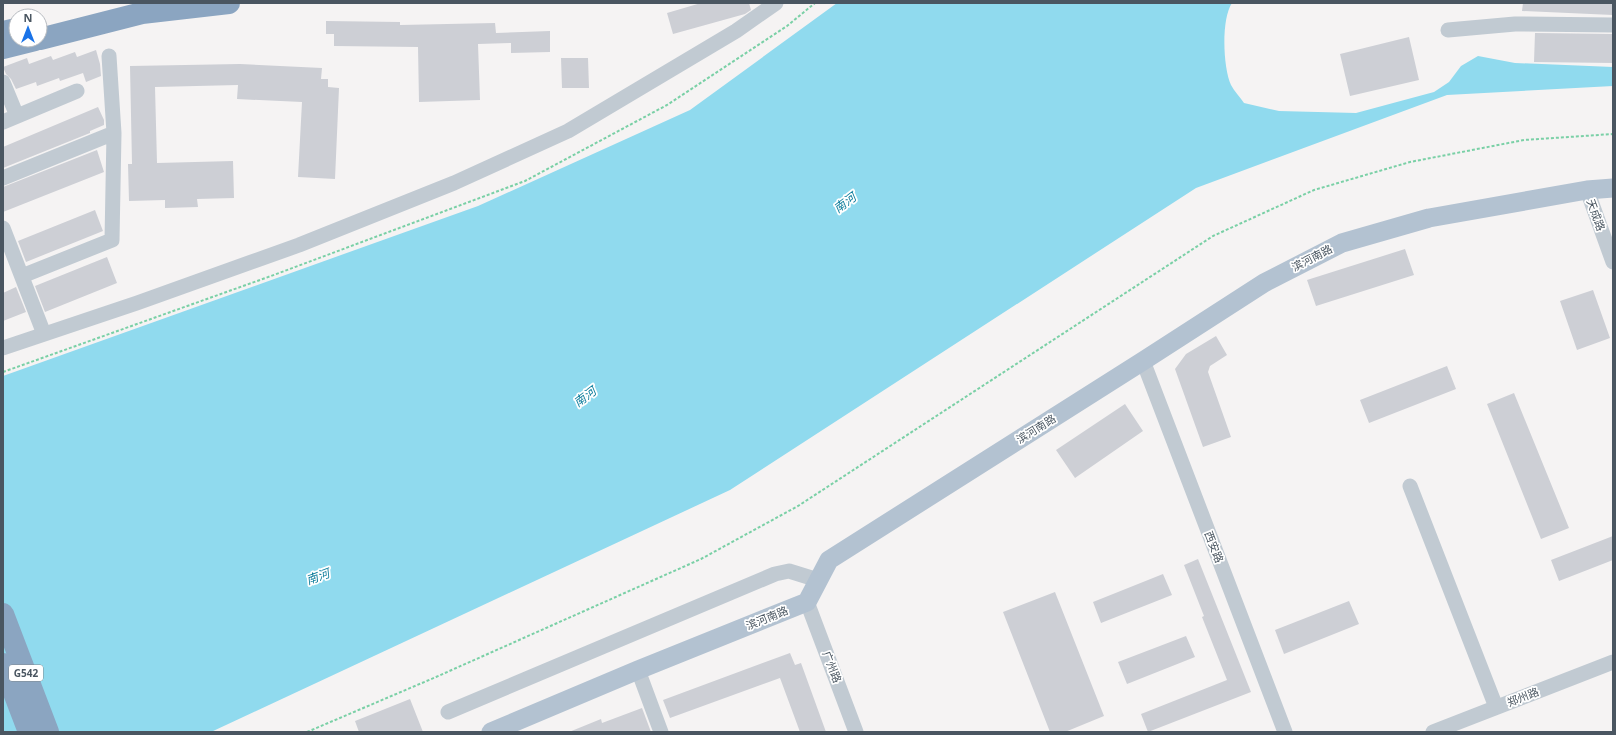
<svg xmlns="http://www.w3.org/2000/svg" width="1616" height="735" font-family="'Noto Sans','Noto Sans SC',sans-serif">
	<rect width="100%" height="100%" fill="#f5f3f3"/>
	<!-- water -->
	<path fill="#90daee" d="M837,3H1232C1221,19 1223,68 1231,85C1234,91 1240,97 1244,103L1279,111L1356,113L1434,92L1449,82L1461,66L1478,56L1515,63L1613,67V86L1447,95L1196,188L730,490L211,732H3V376L478,206L690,110Z"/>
	<!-- building -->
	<path fill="#cdcfd5" d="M701,3H749L751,10L745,14L673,34L667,13Z
		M1523,3H1613V15L1522,11Z
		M326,21L400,22V25L495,23L496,33L550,31V52L511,53V43L478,44L480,100L419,102L418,47L334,46V34H326Z
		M1535,33L1613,34V63L1534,62Z
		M1409,37L1419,80L1350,96L1340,54Z
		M96,50L100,64L101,76L86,82L83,73L60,81L59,78L37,86L36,82L16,89L11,79L6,74L3,67L27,58L29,64L51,56L53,60L75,52L77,57Z
		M561,58H588L589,88H562Z
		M240,64L322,68L321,79H328V87L339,88L335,179L298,177L302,102L237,99L238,85L155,87L157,163L233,161L234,198L197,199L198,207L165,208V200L129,201L128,164H132L130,66Z
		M98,107L104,120V125L90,131V133L3,168V147Z
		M97,150L104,172L3,212V187Z
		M95,210L103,231L26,262L18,241Z
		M1405,249L1414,275L1316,306L1307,280Z
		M107,257L117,283L45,312L35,286Z
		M16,287L26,312L3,321V293Z
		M1593,290L1610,338L1577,350L1560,301Z
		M1216,336L1227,355L1210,366L1208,372L1231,437L1203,447L1175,369L1186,354Z
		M1447,366L1456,389L1369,423L1360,400Z
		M1514,393L1569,528L1541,539L1487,404Z
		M1125,404L1143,431L1075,478L1056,450Z
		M1613,536V560L1559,581L1551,560Z
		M1198,559L1251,692L1148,732L1141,714L1227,680L1202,617L1204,616L1184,565Z
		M1163,574L1172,595L1101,623L1093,602Z
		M1055,592L1104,716L1065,732H1050L1003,612Z
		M1349,601L1359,624L1284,654L1275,630Z
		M1186,636L1195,657L1127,684L1118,662Z
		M790,653L795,665L801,663L826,732H800L780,678L670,718L663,700Z
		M410,699L423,732H359L355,721Z
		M642,708L651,732H569L601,719L602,723Z"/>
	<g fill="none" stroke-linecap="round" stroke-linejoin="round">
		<!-- path -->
		<path stroke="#7ad0a6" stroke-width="2" stroke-dasharray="3 2" stroke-linecap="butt" d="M3,372L271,276L525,181L667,105L787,26L815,3
			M307,732L436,677L701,559L798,506L1213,236L1314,190L1410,162L1524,140L1613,134"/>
		<!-- minor -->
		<path stroke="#c1cad2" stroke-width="15" d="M1448,30L1515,24L1613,25
			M3,82L17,116
			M3,122L77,91
			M3,178L114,133
			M1587,190L1613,262
			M3,228L44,334
			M22,276L112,240L114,133L109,56
			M3,348L137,303L299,245L454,183L568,131L736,31L776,3
			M1143,361L1285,732
			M1410,486L1496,707
			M807,602L856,732
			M638,670L661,732
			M448,712L775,574L789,571L818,580
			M1433,732L1613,662"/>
		<!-- major -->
		<path stroke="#b3c2d1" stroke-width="19" d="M491,732L638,670L807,602L829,560L1143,361L1264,283L1342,243L1429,218L1587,190L1613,188"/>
		<!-- highway -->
		<path stroke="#8ba5c1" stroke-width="22" d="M3,32L16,29
			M40,39L142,13L229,3
			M3,48L35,40
			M3,614L48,732
			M3,664L29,732"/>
	</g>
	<g text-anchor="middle" stroke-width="3.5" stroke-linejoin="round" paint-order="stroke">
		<!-- shield labels -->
		<rect fill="#fff" stroke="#808990" stroke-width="1" x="9" y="665" width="34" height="16" rx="3"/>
		<g font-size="10" font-weight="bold" fill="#4a5661">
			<text x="26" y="677">G542</text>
		</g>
		<!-- street labels -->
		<g font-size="11" fill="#4a5661" stroke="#fff">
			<text transform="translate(1596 215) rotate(70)" y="4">天成路</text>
			<text transform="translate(1312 258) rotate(-27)" y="4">滨河南路</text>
			<text transform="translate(1036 429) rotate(-32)" y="4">滨河南路</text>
			<text transform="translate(1214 547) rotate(69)" y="4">西安路</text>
			<text transform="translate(767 618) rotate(-22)" y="4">滨河南路</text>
			<text transform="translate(832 667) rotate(69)" y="4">广州路</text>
			<text transform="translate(1523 697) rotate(-21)" y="4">郑州路</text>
		</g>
		<!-- water labels -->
		<g font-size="12" font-style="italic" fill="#0c7c9b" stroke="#fff">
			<text transform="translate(845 203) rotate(-37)" y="4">南河</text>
			<text transform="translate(585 397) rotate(-37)" y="4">南河</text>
			<text transform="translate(318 577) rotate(-20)" y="4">南河</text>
		</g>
	</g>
	<!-- border -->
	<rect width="1616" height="735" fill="none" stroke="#4a5661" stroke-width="8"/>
	<!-- north arrow -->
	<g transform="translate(28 28)"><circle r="19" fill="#ffffff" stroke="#b7bbc0"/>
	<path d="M0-3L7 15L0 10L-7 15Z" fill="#1a73e8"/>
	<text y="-6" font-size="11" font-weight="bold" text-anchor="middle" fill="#4a5661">N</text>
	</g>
</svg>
